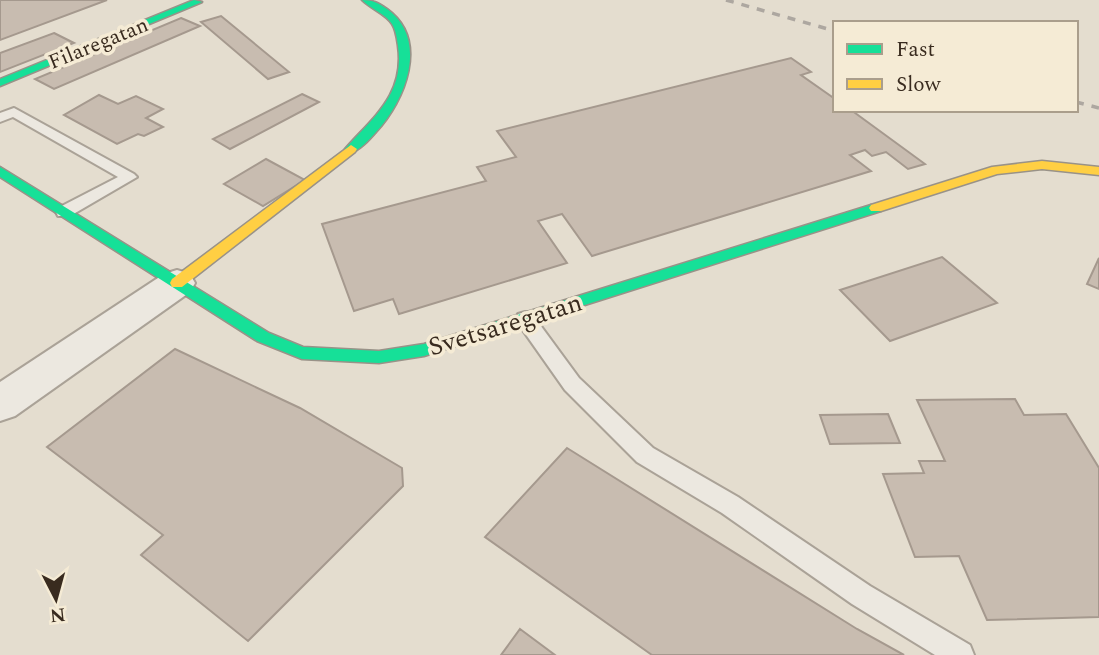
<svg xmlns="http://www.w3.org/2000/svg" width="1099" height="655" font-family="Spectral,serif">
	<rect width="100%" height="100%" fill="#e4ddcf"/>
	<!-- building -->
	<path fill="#c8bcb0" stroke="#a5998e" stroke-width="2" d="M0,0H107L0,40Z
		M221,16L289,72L268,79L201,22Z
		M181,18L200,26L54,89L35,79Z
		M54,33L74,43L0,72V53Z
		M791,58L811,72L801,75L835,99V110H851L925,164L908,169L886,152L872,156L865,150L850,155L871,171L592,256L562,214L538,221L567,263L399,314L393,299L354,311L322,224L486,181L477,167L516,157L497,131Z
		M302,94L319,102L230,149L213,139Z
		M99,95L118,104L136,96L163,109L146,118L163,127L144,136L138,134L117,144L64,115Z
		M266,159L305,180L263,206L224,184Z
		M942,257L997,303L890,341L840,290Z
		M1099,258V289L1087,284Z
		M175,349L300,408L402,468L403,486L248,641L141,555L163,535L47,447Z
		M1015,399L1024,415L1066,414L1099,468V617L987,620L959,556L915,557L883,474L924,473L919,461H945L917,400Z
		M888,414L900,443L830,444L820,415Z
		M567,448L857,629L904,655H652L485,537Z
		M520,629L555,655H501Z"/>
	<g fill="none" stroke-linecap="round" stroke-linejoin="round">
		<!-- lane casing -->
		<g stroke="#aaa297" stroke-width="4">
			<path id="lane" d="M14,108L134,174L137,177L70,216H58L56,212L58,208L118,177L13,117L0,122V113Z
				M525,312L532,314L579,378L653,448L738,497L870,586L970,645L974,655H935L852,604L722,513L637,462L565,390L515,319L518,314Z"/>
		</g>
		<!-- street casing -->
		<g stroke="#aaa297" stroke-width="4">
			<path id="street" d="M177,270L190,274L195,283L190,292L15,416L0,421V382L164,274Z"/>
		</g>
		<!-- fast casing -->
		<g stroke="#999288" stroke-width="3">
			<path id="fast" d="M194,0L202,2L0,86V79Z
				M362,0C373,0 378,3 387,9C430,40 405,101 376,132C369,140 361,149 351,153L345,149C373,117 405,95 398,46C397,39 396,30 392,24C386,14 371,9 362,0Z
				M0,167L269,333L303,347L379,351L424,344L871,205H881L883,208L881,211L424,356L379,363L302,359L257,341L0,177Z"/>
		</g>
		<!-- slow casing -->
		<g stroke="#999288" stroke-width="3">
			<path id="slow" d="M351,145L357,149L355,152L182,287H172L170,283L172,279Z
				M1042,161L1099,167V175L1042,169L997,174L881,211H871L869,208L871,205L992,167Z"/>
		</g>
		<!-- lane -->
		<use href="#lane" fill="#ece8e0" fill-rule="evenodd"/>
		<!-- street -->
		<use href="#street" fill="#ece8e0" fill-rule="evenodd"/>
		<!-- fast -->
		<use href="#fast" fill="#16e098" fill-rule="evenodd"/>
		<!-- slow -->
		<use href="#slow" fill="#ffcf43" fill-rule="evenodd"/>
		<!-- rail -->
		<path stroke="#ada7a0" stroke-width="3.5" stroke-dasharray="8 8" stroke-linecap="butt" d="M726,0L835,31
			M1076,102L1099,108"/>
	</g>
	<g text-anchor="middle" stroke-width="7" stroke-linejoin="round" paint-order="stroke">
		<!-- far-street labels -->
		<g font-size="21" fill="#392b1f" stroke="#f5ebd5">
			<text transform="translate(98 43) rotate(-22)" y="7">Filaregatan</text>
		</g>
		<!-- street labels -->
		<g font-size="26" fill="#392b1f" stroke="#f5ebd5">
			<text transform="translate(505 324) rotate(-17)" y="9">Svetsaregatan</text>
		</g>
	</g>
	<!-- legend -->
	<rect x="833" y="21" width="245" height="91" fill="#f5ebd5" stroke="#aa9e8c" stroke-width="2"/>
	<rect x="847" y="44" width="35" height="10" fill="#16e098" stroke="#aa9e8c" stroke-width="2"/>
	<text x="896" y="56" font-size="21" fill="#392b1f">Fast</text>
	<rect x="847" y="79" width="35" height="10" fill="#ffcf43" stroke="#aa9e8c" stroke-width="2"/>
	<text x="896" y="91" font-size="21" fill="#392b1f">Slow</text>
	<!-- north arrow -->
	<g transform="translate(56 599) rotate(174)" stroke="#f5ebd5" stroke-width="5" paint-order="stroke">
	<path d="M0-5L12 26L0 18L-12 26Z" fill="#392b1f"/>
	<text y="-10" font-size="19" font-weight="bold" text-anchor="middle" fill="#392b1f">N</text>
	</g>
</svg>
